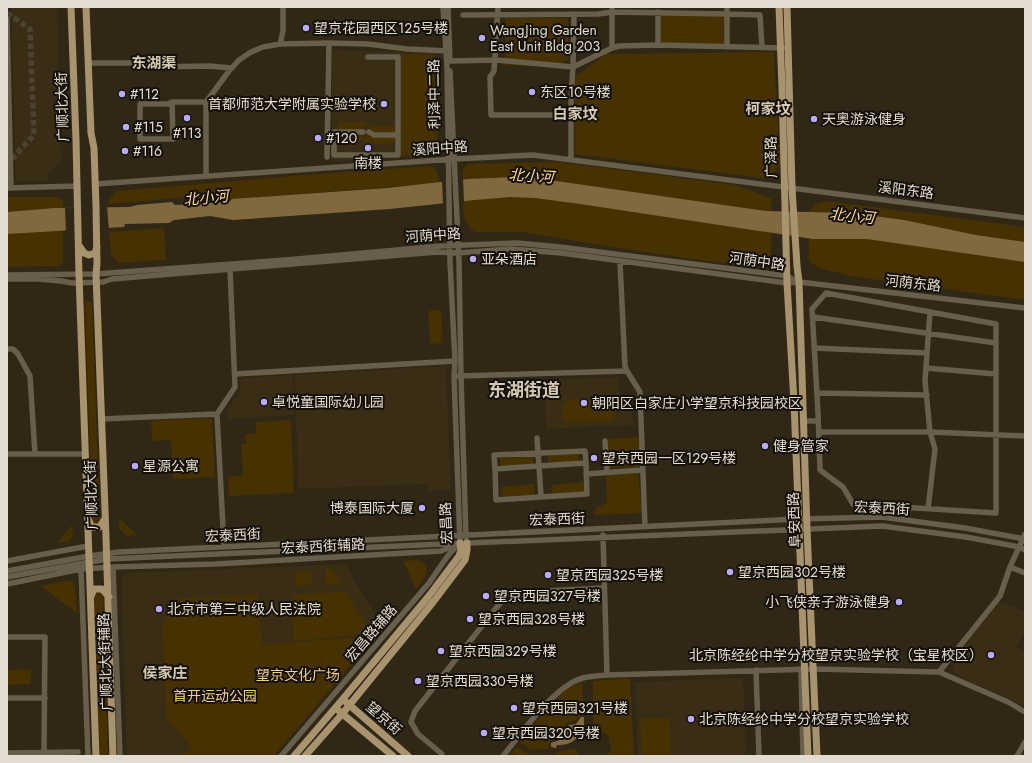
<svg xmlns="http://www.w3.org/2000/svg" width="1032" height="763" font-family="Jost,'Noto Sans SC',sans-serif">
	<rect width="100%" height="100%" fill="#302716"/>
	<!-- built -->
	<path fill="#392d15" d="M11,7H57L61,161L48,174V181H16Z
		M332,50L435,53L438,147L433,155L332,162Z
		M446,366L451,490L428,491L427,484L298,489L295,375Z
		M293,375L294,415L228,419L227,409L239,394L241,378Z
		M619,377L620,402L630,407L633,416L634,425L546,429L543,380Z
		M345,564L382,626L375,636L262,644L162,629L166,719L192,748L176,756H127L121,579L126,573Z
		M998,601L1025,611V633L1016,647L1025,651V707L1002,695L967,681L952,670L954,659Z
		M743,678L746,756H638L635,682Z"/>
	<!-- green -->
	<path fill="#453102" d="M658,15H726V45L658,44Z
		M505,18H568L569,58L557,67L505,65Z
		M774,52L780,165L769,179L575,154V77L606,54Z
		M401,55H434L436,146L429,154L401,155Z
		M338,122H366V127H363V140H338Z
		M369,126H395V142H387V144H365V135L369,134Z
		M557,162L736,185L771,198V263L760,265L711,262L593,244L523,232H475C471,229 467,225 465,220C461,204 463,185 463,169L468,164Z
		M430,166C438,169 438,175 440,183L224,200L222,194L109,204V200L117,191L317,174Z
		M7,197H58L63,201V263L59,266L7,267Z
		M827,201L1025,227V300L850,276L819,268L809,261L808,212L816,204Z
		M164,228L166,260L119,263L111,255L109,232Z
		M87,301H90L92,303L100,521L98,525H94L92,521L85,303Z
		M441,310L443,343L430,344L428,311Z
		M569,399L610,400C618,405 617,413 613,421L566,422C559,414 561,406 569,399Z
		M212,418L215,477L173,479L171,440L152,441L151,421Z
		M291,420L294,493L229,496L228,477L243,475L241,444H246L245,434L256,433V422Z
		M640,437V464L638,467L609,468L608,439Z
		M578,454L579,462L548,464V455Z
		M533,456L534,465L500,467V458Z
		M638,473L642,513L594,515L597,507L607,503L606,475Z
		M584,482L585,493L552,496L551,485Z
		M534,484L535,495L502,498L501,487Z
		M119,518L138,535L127,536L119,529Z
		M72,525L73,536L68,542L57,543Z
		M417,560L424,563C430,573 423,580 416,589L403,561Z
		M325,569H332L341,584H326Z
		M296,571H311L312,585L296,586Z
		M69,580L73,582L75,585L77,613L40,586Z
		M98,590L103,594L108,756H100L94,594Z
		M346,592L370,631L367,634L293,641L292,596L294,594Z
		M258,594L262,644L375,636L274,756H176L192,748L166,719L162,629L163,624L179,598Z
		M31,669V684L8,685V670Z
		M630,678L634,756H606L611,750L608,735L593,728V681Z
		M582,681L584,715L579,716L575,721L566,723L564,730L565,734L561,738L550,740L548,749L531,750L519,742L555,700L568,689Z
		M640,718H670L671,756H642Z
		M517,747L530,755L557,754L560,751H567L570,749H576L578,756H516L512,753Z"/>
	<!-- water -->
	<path fill="#80693e" d="M516,177L535,178L766,211L851,213L904,220L976,235L1025,242V262L867,239H813L580,204L535,198L510,197L475,200L390,209L233,220L210,216L174,220L169,223L125,224L124,227L7,234V212L55,208L130,207L137,205L172,202L175,205L229,202L232,199L387,188L468,179Z
		M581,717H584V729C575,740 573,745 557,745L556,748L551,747V743L563,739L567,735L566,730L569,725L576,724Z"/>
	<!-- pier -->
	<path fill="#302716" d="M463,178L464,203L443,204L442,180Z
		M107,206L109,230L66,233L65,208Z"/>
	<g fill="none" stroke-linecap="round" stroke-linejoin="round">
		<!-- minor-tunnel -->
		<path stroke="#4b4232" stroke-width="5.5" stroke-dasharray="5.5 3" stroke-linecap="butt" d="M7,13L30,29L34,135L10,161"/>
		<!-- minor -->
		<path stroke="#685e4c" stroke-width="5.5" d="M443,7L447,66L450,262L455,361L454,376L460,543
			M448,7L450,61
			M498,7L494,71L490,77L491,115H570
			M727,7V14L760,15L762,47
			M463,15L598,14L612,12V7
			M7,19L11,188
			M280,44L283,31V7
			M658,45V12
			M612,48V12L727,14V47
			M450,61L496,60L573,67L574,14
			M89,63H144L154,67L209,66L232,68
			M450,71L459,261L461,376L466,538
			M172,102L173,139H140V104H168L172,102H206
			M363,132H334V155H398V57H368
			M369,132L374,135H398
			M327,157L329,43
			M571,159V97L573,67L612,48L619,46L658,45L783,48
			M206,176V102L229,71L239,60L251,52L263,47L280,44L329,43L368,44L407,49L449,51
			M95,184L454,159L533,155L1025,218
			M7,188L77,186
			M620,262L625,366L627,371L640,392L645,527
			M7,275L96,274L286,260L441,246L517,243L560,247L787,276L798,282
			M7,279H38L61,281L72,283L103,282L112,279L437,252L458,253L511,249L561,253L787,283L799,282L1025,308
			M826,293L996,324V513L853,504L843,487L820,470L818,413L812,309Z
			M813,317L996,343
			M814,348L927,353
			M7,349H13L18,354L30,376L35,454
			M926,368L996,374
			M235,374L455,361
			M458,376L627,371
			M817,393L927,395
			M101,419L217,414
			M805,421H818
			M819,432H930L1025,436
			M537,438L539,466L495,469L496,500L541,497
			M605,441L607,471
			M7,454H85
			M586,463L587,494L541,497L539,466Z
			M495,469L494,455L585,451L586,463
			M586,474L642,470
			M928,509L935,449L930,432L925,381L930,312
			M603,535L607,675
			M224,547L217,414L235,387L230,269
			M7,561L88,546
			M113,567L120,756
			M1010,567L1025,573
			M81,569L88,756
			M7,571L89,556L119,552L799,519L882,517L965,528L1025,539
			M7,577L107,559L421,545L882,526L966,537L1019,547L1025,550
			M7,584L81,569L113,567L215,564L441,551L456,545
			M7,637H45L44,753
			M801,669L803,756
			M756,670L759,756
			M939,672L1008,702L1025,712
			M7,698H45
			M7,753L78,752
			M281,756L429,583C438,571 445,557 456,547
			M442,756V754L418,734L411,722L415,711L508,593L604,588
			M503,756C521,734 555,685 583,678C590,676 599,676 607,675L814,669L939,672L1000,596L1010,567L1025,534
			M1017,756L1025,742"/>
		<!-- major -->
		<path stroke="#a7936e" stroke-width="7" d="M71,7L76,140L79,275L96,756
			M86,7L91,133L94,148L96,206L97,264L96,274C103,435 108,595 113,756
			M779,7L782,88L787,283L794,402L808,756
			M787,7L792,188L797,266L799,282L807,529L817,756
			M80,247L84,253L89,255L95,253L97,247
			M88,519L92,527H100L104,520
			M91,596L94,589H102L109,597
			M346,702L408,756
			M339,711L393,756
			M294,756L342,700L428,597L459,556L461,550L460,543
			M305,756L343,713L434,601L465,560L467,550V543"/>
	</g>
	<!-- markers -->
	<g fill="#b9abf7" stroke="#151109" stroke-width="1.5">
		<circle cx="306" cy="28" r="4"/>
		<circle cx="482" cy="38" r="4"/>
		<circle cx="532" cy="92" r="4"/>
		<circle cx="122" cy="94" r="4"/>
		<circle cx="384" cy="104" r="4"/>
		<circle cx="187" cy="118" r="4"/>
		<circle cx="814" cy="119" r="4"/>
		<circle cx="126" cy="127" r="4"/>
		<circle cx="318" cy="138" r="4"/>
		<circle cx="368" cy="148" r="4"/>
		<circle cx="125" cy="151" r="4"/>
		<circle cx="473" cy="259" r="4"/>
		<circle cx="264" cy="402" r="4"/>
		<circle cx="584" cy="403" r="4"/>
		<circle cx="765" cy="446" r="4"/>
		<circle cx="594" cy="458" r="4"/>
		<circle cx="135" cy="466" r="4"/>
		<circle cx="422" cy="508" r="4"/>
		<circle cx="730" cy="572" r="4"/>
		<circle cx="548" cy="575" r="4"/>
		<circle cx="486" cy="596" r="4"/>
		<circle cx="899" cy="602" r="4"/>
		<circle cx="159" cy="609" r="4"/>
		<circle cx="470" cy="619" r="4"/>
		<circle cx="441" cy="651" r="4"/>
		<circle cx="991" cy="655" r="4"/>
		<circle cx="418" cy="681" r="4"/>
		<circle cx="514" cy="708" r="4"/>
		<circle cx="691" cy="719" r="4"/>
		<circle cx="484" cy="733" r="4"/>
	</g>
	<g text-anchor="middle" stroke-width="4" stroke-linejoin="round" paint-order="stroke">
		<!-- poi labels -->
		<g font-size="14" fill="#e3dcd2" stroke="#151109" text-anchor="start">
			<text x="314" y="33">望京花园西区125号楼</text>
			<text x="490" y="35">WangJing Garden<tspan x="490" dy="16">East Unit Bldg 203</tspan></text>
			<text x="540" y="97">东区10号楼</text>
			<text x="130" y="99">#112</text>
			<text x="376" y="109" text-anchor="end">首都师范大学附属实验学校</text>
			<text x="822" y="124">天奥游泳健身</text>
			<text x="134" y="132">#115</text>
			<text x="187" y="138" text-anchor="middle">#113</text>
			<text x="326" y="143">#120</text>
			<text x="133" y="156">#116</text>
			<text x="368" y="168" text-anchor="middle">南楼</text>
			<text x="481" y="264">亚朵酒店</text>
			<text x="272" y="407">卓悦童国际幼儿园</text>
			<text x="592" y="408">朝阳区白家庄小学望京科技园校区</text>
			<text x="773" y="451">健身管家</text>
			<text x="602" y="463">望京西园一区129号楼</text>
			<text x="143" y="471">星源公寓</text>
			<text x="414" y="513" text-anchor="end">博泰国际大厦</text>
			<text x="738" y="577">望京西园302号楼</text>
			<text x="556" y="580">望京西园325号楼</text>
			<text x="494" y="601">望京西园327号楼</text>
			<text x="891" y="607" text-anchor="end">小飞侠亲子游泳健身</text>
			<text x="167" y="614">北京市第三中级人民法院</text>
			<text x="478" y="624">望京西园328号楼</text>
			<text x="449" y="656">望京西园329号楼</text>
			<text x="983" y="660" text-anchor="end">北京陈经纶中学分校望京实验学校（宝星校区）</text>
			<text x="426" y="686">望京西园330号楼</text>
			<text x="522" y="713">望京西园321号楼</text>
			<text x="699" y="724">北京陈经纶中学分校望京实验学校</text>
			<text x="492" y="738">望京西园320号楼</text>
		</g>
		<!-- street labels -->
		<g font-size="14" fill="#e3dcd2" stroke="#151109">
			<text transform="translate(434 94) rotate(-91)" y="5">利泽中二路</text>
			<text transform="translate(62 107) rotate(-92)" y="5">广顺北大街</text>
			<text transform="translate(440 148) rotate(-4)" y="5">溪阳中路</text>
			<text transform="translate(771 157) rotate(-91)" y="5">广泽路</text>
			<text transform="translate(906 190) rotate(7)" y="5">溪阳东路</text>
			<text transform="translate(433 235) rotate(-4)" y="5">河荫中路</text>
			<text transform="translate(757 261) rotate(8)" y="5">河荫中路</text>
			<text transform="translate(913 283) rotate(6)" y="5">河荫东路</text>
			<text transform="translate(91 495) rotate(-92)" y="5">广顺北大街</text>
			<text transform="translate(882 508) rotate(3)" y="5">宏泰西街</text>
			<text transform="translate(557 519) rotate(-2)" y="5">宏泰西街</text>
			<text transform="translate(794 520) rotate(-92)" y="5">阜安西路</text>
			<text transform="translate(446 523) rotate(-93)" y="5">宏昌路</text>
			<text transform="translate(233 535) rotate(-3)" y="5">宏泰西街</text>
			<text transform="translate(323 546) rotate(-3)" y="5">宏泰西街辅路</text>
			<text transform="translate(371 633) rotate(-49)" y="5">宏昌路辅路</text>
			<text transform="translate(105 662) rotate(-92)" y="5">广顺北大街辅路</text>
			<text transform="translate(384 718) rotate(41)" y="5">望京街</text>
		</g>
		<!-- park labels -->
		<g font-size="14" fill="#f3ce89" stroke="#151109">
			<text x="298" y="680">望京文化广场</text>
			<text x="215" y="701">首开运动公园</text>
		</g>
		<!-- neighbourhood labels -->
		<g font-size="15" font-weight="bold" fill="#d4c8b2" stroke="#151109">
			<text x="154" y="68">东湖渠</text>
			<text x="768" y="114">柯家坟</text>
			<text x="575" y="119">白家坟</text>
			<text x="165" y="678">侯家庄</text>
		</g>
		<!-- water labels -->
		<g font-size="15" font-style="italic" fill="#fdd792" stroke="#151109">
			<text transform="translate(531 176) rotate(4)" y="5">北小河</text>
			<text transform="translate(206 198) rotate(-5)" y="5">北小河</text>
			<text transform="translate(852 216) rotate(6)" y="5">北小河</text>
		</g>
		<!-- district labels -->
		<g font-size="18" font-weight="bold" fill="#d4c8b2" stroke="#151109">
			<text x="524" y="396">东湖街道</text>
		</g>
	</g>
	<!-- border -->
	<rect width="1032" height="763" fill="none" stroke="#e3dcd2" stroke-width="16"/>
</svg>
